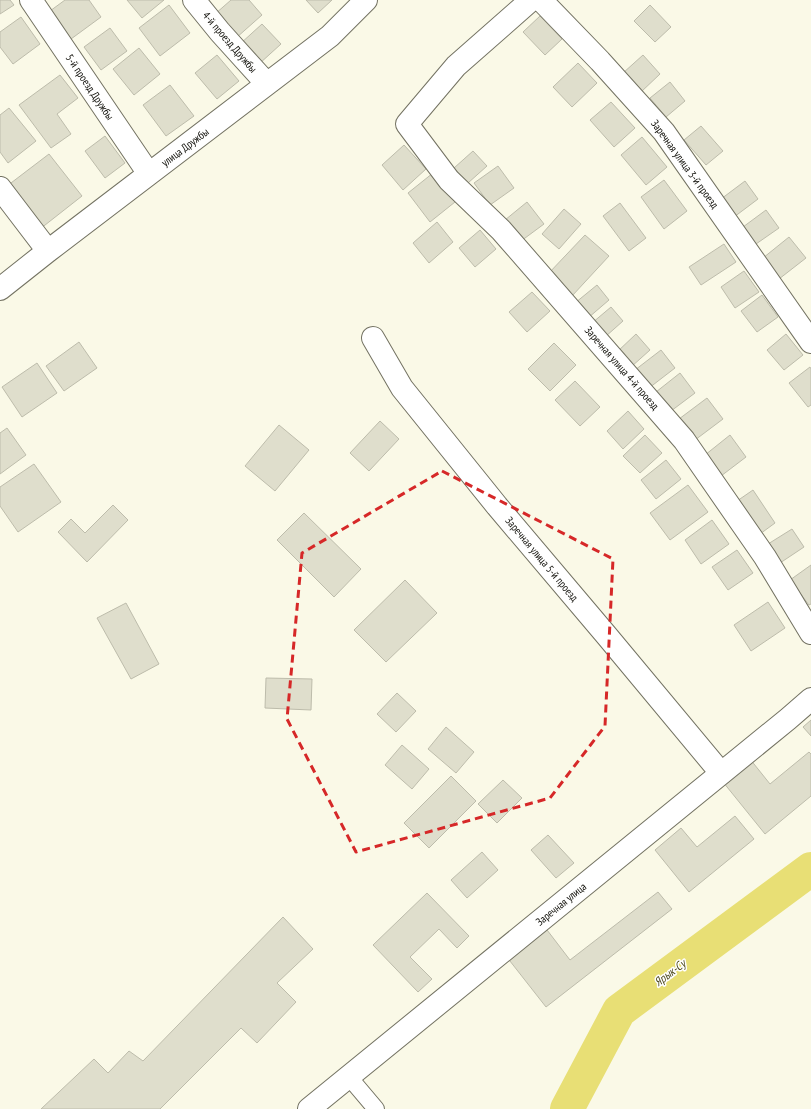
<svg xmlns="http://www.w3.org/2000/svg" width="811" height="1109" font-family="'PT Sans Narrow',sans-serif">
	<rect width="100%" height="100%" fill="#faf9e7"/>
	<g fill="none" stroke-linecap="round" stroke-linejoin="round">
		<!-- river -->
		<path stroke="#e8df75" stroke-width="34" d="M567,1109L619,1011L811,869"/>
	</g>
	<!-- building -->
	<path fill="#dfdecc" stroke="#bdbcab" d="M0,0H10L14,5L0,14Z
		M65,0H89L101,17L71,39L50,11Z
		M127,0H164L142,18Z
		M231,0H249L262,15L236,38L215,14Z
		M306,0H332L318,13Z
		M169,5L190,33L160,56L139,28Z
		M650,5L671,27L655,42L634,21Z
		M540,16L562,39L545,55L523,32Z
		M21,17L40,44L13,64L0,47V32Z
		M262,24L281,44L259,64L240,44Z
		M110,28L127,51L101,70L84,47Z
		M139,48L160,74L134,95L113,69Z
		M217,55L239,81L217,99L195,73Z
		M643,55L660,74L641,92L623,73Z
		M578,63L597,83L572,107L553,87Z
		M60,75L78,98L57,114L71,134L51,148L19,105Z
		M670,82L685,101L666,117L650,98Z
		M170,85L194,116L166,136L143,105Z
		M611,102L635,128L614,147L590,120Z
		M9,108L36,141L8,163L0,152V115Z
		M701,126L723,151L706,165L684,140Z
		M105,136L125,163L105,178L85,151Z
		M642,137L667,167L646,185L621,155Z
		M404,145L426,169L403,190L382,165Z
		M473,151L487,166L468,183L454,168Z
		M49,154L82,196L40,229L7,186Z
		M498,166L514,188L490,205L474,183Z
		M433,173L455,202L430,222L408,193Z
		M664,180L687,211L664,229L641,197Z
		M745,181L758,199L734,217L721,199Z
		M527,202L544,224L521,241L505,220Z
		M620,203L646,238L629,251L603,216Z
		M564,209L581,224L559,249L542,234Z
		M766,210L779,228L756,244L743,227Z
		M437,222L453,242L429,263L413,243Z
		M480,230L496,249L475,267L459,248Z
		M585,235L609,256L572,296L548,274Z
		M789,237L806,258L779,279L763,258Z
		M724,244L736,262L701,285L689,267Z
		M744,271L759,292L735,308L721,287Z
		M597,285L609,300L588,318L575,303Z
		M532,292L550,311L527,332L509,312Z
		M762,295L778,317L757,332L741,311Z
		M611,307L623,321L605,337L592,323Z
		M636,334L650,350L631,367L617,352Z
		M786,334L803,355L784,370L767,350Z
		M79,342L97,368L64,391L46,366Z
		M554,343L576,365L550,391L528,369Z
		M661,350L675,368L649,388L635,370Z
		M37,363L57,393L22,417L2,387Z
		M810,367L811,369V405L808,407L789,383Z
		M680,373L695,393L671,411L656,392Z
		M575,381L600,407L580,426L555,400Z
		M707,398L723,419L695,440L679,419Z
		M628,411L644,429L623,449L607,431Z
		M380,421L399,439L369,471L350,453Z
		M279,425L309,450L275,491L245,466Z
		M7,428L26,455L0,474V433Z
		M645,435L662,453L640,473L623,456Z
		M730,435L746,457L721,476L705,455Z
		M666,460L681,479L656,499L641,480Z
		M34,464L61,502L18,532L0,506V487Z
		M688,485L708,512L670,540L650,513Z
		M753,490L775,523L760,534L737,501Z
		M113,505L128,520L87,562L58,532L71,519L85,533Z
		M304,513L361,569L334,597L277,540Z
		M712,520L729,544L701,564L685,540Z
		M792,529L804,547L780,563L768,544Z
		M737,550L753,573L728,590L712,567Z
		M811,565V604L809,605L790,580Z
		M405,580L437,613L386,662L354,630Z
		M768,602L785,628L751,651L734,625Z
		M126,603L159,664L131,679L97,618Z
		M266,678L312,679L311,710L265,708Z
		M397,693L416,711L396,732L377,714Z
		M811,720V736L803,727Z
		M446,727L474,752L456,773L428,749Z
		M402,745L429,769L412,789L385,765Z
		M809,752L811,754V796L765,834L723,782L750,759L770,784Z
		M451,776L476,801L429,848L404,823Z
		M503,780L522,798L497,823L478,804Z
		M735,816L754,839L689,892L655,850L681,828L697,847Z
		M548,835L574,863L556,878L531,850Z
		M482,852L498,870L467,898L451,880Z
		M658,892L672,909L546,1007L506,956L544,926L570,960Z
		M427,893L469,936L457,948L439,929L410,957L432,979L418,992L373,945Z
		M283,917L313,949L277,983L296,1002L257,1043L241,1028L160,1109H41L94,1059L108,1073L129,1051L143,1061Z"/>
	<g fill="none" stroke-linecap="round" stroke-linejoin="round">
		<!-- pedestrian casing -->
		<g stroke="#737262" stroke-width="18">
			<path id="pedestrian" d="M349,1077L376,1109"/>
		</g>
		<!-- minor casing -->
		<g stroke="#737262" stroke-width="24">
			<path id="minor" d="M31,0L149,174
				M194,0L220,32L267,84
				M531,0L456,66L407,124L449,180L501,230L684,440L765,557L811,633
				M541,0L600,61L664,132L811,342
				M0,188L48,251
				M0,289L48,251L330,36L366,0
				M373,338L402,388L497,506L607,636L721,773"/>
		</g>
		<!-- secondary casing -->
		<g stroke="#737262" stroke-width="24">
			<path id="secondary" d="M309,1109L788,719L811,699"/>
		</g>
		<!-- pedestrian -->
		<use href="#pedestrian" stroke="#fff" stroke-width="16"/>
		<!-- minor -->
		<use href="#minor" stroke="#fff" stroke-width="22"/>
		<!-- secondary -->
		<use href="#secondary" stroke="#fff" stroke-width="22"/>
	</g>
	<!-- marked area -->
	<path fill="none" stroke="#d62828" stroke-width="3" stroke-dasharray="8 5" stroke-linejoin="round" d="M442,471L613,559L605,726L550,798L356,852L287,719L302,553Z"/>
	<g text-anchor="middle" stroke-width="3" stroke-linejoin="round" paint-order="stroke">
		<!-- street labels -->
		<g font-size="11" fill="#11100a" stroke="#fff">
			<text transform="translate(230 42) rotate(49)" y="4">4-й проезд Дружбы</text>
			<text transform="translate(90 87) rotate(56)" y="4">5-й проезд Дружбы</text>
			<text transform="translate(185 147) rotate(-37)" y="4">улица Дружбы</text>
			<text transform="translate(685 164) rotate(54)" y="4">Заречная улица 3-й проезд</text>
			<text transform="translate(622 368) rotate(49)" y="4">Заречная улица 4-й проезд</text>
			<text transform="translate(542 559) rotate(50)" y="4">Заречная улица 5-й проезд</text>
			<text transform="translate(561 904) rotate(-39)" y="4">Заречная улица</text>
		</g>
		<!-- water labels -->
		<g font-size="12" font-style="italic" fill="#4c481c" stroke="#fff">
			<text transform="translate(670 973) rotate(-37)" y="4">Ярык-Су</text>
		</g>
	</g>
</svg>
